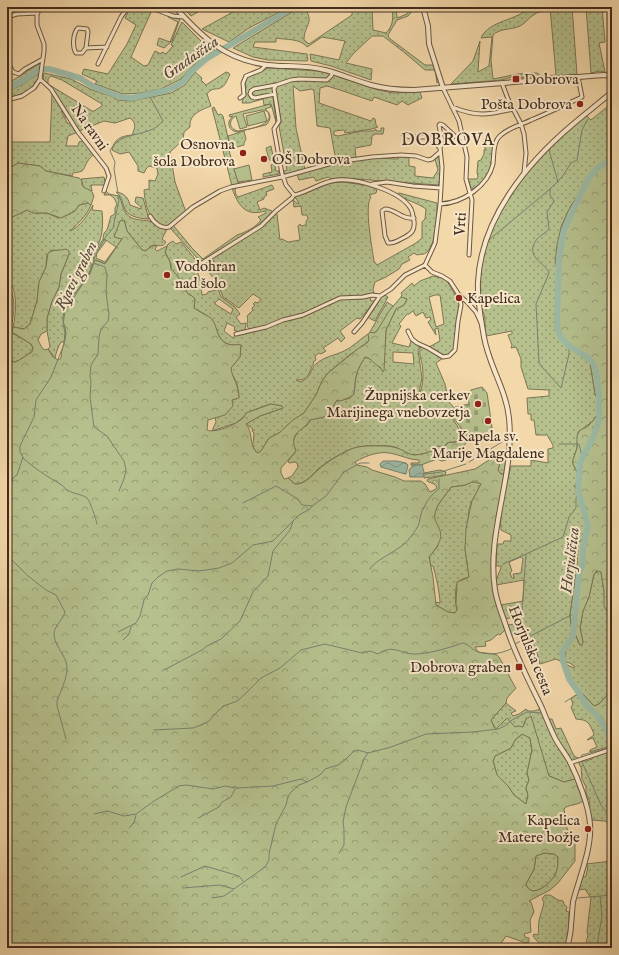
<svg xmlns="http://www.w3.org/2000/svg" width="619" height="955" font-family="'IM FELL English',serif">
	<defs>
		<pattern id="grass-dots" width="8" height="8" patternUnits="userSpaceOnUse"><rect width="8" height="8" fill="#b5c08d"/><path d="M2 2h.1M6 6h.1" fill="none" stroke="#959c73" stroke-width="1.8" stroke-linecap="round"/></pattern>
		<pattern id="forest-crowns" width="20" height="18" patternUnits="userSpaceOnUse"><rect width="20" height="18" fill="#b5c08d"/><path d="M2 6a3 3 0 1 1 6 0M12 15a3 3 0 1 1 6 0" fill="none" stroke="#959c73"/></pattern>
		<pattern id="cemetery-stones" width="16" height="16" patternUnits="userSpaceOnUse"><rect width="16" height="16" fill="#b5c08d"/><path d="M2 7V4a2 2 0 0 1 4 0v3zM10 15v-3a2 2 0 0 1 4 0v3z" fill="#959c73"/></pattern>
		<pattern id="water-waves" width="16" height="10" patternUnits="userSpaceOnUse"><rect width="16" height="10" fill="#9cbaa5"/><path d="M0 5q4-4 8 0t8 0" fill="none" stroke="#819786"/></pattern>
	</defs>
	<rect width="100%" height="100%" fill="#f3d8aa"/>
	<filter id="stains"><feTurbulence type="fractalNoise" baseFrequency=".005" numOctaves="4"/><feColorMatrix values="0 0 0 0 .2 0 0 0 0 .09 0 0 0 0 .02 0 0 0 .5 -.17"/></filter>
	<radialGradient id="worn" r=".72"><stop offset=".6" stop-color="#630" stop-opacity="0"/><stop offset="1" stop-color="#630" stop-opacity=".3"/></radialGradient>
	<!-- grass -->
	<path fill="url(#grass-dots)" stroke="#7b7656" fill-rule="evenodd" d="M131,7H146L152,10L131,57L144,66L148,65L155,51L161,54L162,52L166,54L173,46L171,45L182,22L200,40L207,49L210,47L215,50L195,64L181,79L161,89L141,93L123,94L95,84L97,81L82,74L84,69L108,74L127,44L136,25L125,18Z
		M182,7H207L191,16Z
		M242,7H260L262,11L269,12L278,7H289L249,28L229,42L202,29Z
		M304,7H308L305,9C315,23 304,25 304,40L309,44L352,15V7H372L373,30L386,33C394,25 393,17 392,7H396L397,18L407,14L412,7H416L408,16L397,20L388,35L389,38L425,65H433L439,82L437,83L435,70H425L405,53L383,36H372L353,54L346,63L372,69L371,80L331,66L311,61L310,54L339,60L345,41L322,37L307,47C300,38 286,40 276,38V42H255L253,47L307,54L308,60L307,61L268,60L253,57L233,48L297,9H301Z
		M530,7H543L544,11C541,12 537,12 535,14C529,17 526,23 520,26C512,30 500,28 493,35L491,60L493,79L518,74L537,73L541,76L556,75L550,7H572L577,74L530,78L512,77L502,80L451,84L473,61L480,41L478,72L489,66L492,37L481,38C489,20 517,21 530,7Z
		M586,7H602L605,42L599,43L605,72L600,71L591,73Z
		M168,16L180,19L172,41L164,48L157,45L159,38L170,42L178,22L168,17Z
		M42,62V65L17,83L7,88V84Z
		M269,68L318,71L331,74L375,89L393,93L420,92L422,98L408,105L402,101L397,105L374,97L372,101L340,90L327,86L320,88L319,103L371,121L373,118L375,119L376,125L378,127L372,129L345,133L344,130L334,131V135L338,136L362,131H373L376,129V131H381V128H384L383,134H375L372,136L371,145L355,148L356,158L336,161L330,128L317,126L314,91L312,89L300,91L293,86L296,128L305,170L284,176V171L287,170L279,126L281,122L277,97H273L276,122L271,104L264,105L263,99L249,103H242L246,87L245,80L249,76Z
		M195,72L202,78L201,80L206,85L226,72L229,73L230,75C227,79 226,85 222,87C217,91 213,86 207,94L211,106C201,110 189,114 190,127L184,132L183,140L170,152L175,182L186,212L166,227C149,221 145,206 144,190L149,189V180L155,181L158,174L157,168L149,166L146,169L144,173L138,171V166L129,152L120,154L112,150C114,139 121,136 132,135C135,128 137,123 130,118L115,123L104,121L79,131L43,79L44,73L71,79L92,90L114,97L117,100L131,101L171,93L185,85ZM51,76L62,80L102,104V106L94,111H92L48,84V79Z
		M40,73C38,89 21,95 7,99V92L23,84Z
		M52,93L68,117L66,118L62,111L61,112L68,124L71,122L78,132L68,136L66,146H78L79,142L84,141L94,154C92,156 89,159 87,162C82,172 85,171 73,173L72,176L46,171L40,166L18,163L10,168L7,169V124H9V142H50Z
		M612,103V159L601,164L590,173L586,185L571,206L561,227L555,263L558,268L556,308L568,346L580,353L590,362L595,394L599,401L601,410L592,422L578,432L577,448L573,460V464L579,476L575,487C578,502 593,521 585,537C584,540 580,542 578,544L577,567L570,615L571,624L573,628L571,638L562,651V662L556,659L540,664L535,646L533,647L531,645L530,646L527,641L529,640L527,634L524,635L521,630L515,631V634L511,635L508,625L521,623L520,615L506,619L501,605L523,601L524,580L496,585V580L501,568L500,566H496L497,544H503L504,541H511V535L501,530C499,508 506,488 511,466H531V460L548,463V449L553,448V445L547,435H536L534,420H531V414H528L527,398L549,396V390L528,389L521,367V359L516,347L511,348L512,345L508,335L512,334V331L486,336C485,330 485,326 485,321C485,316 483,313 482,309C480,302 479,292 479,285C483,213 534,159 586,115L591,120ZM521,557L523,559L521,573L513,574L514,578H512L510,573L512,571L509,562Z
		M214,107L218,115L221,114L223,116L229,142L228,136L244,131L246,139L244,143V145L230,149V145L228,147L238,182H240V185L232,186L212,108Z
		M487,142L494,147C491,166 490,178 473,190V188H471L468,179H477L478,177L477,172L478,161L481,160L484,154V150H485V145Z
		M271,146L276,171H279V174L263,177V174L272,172L271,165L274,164L273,160H269L266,148Z
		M409,156V166L415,167V176L433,178L438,170L435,159L439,156L441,163L439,184L438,185L343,178L332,179L328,177L316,181L314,177L299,180L297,174L336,163L372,158L398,159V157Z
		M104,177L105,182H107L105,185H91L92,191C82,188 84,187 81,179Z
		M343,182L371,186L377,190L376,193L369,195L371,197C364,206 372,247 374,261L377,265L416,243L422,238V222L425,219L426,209C416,202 407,201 397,194L399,193L437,203C437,214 436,243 428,251C425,255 421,254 417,255L414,253L408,257L410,260L402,264L399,269L386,277L375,282L373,289L374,293C361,297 350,295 338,298C328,300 320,307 311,311C297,318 263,329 249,329C245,325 249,321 247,316L253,310L252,308L255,305L253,304L255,302L258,303L261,299L253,294L239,308L223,297L218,284L205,267L214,261L211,257L260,228L275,212L277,214L280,240L282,239L288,242L300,240L298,226L300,224L301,226L306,225V221L308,219L307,215H302L301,206L294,207L293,200L298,204L299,203L295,197L296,195L303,194L331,183Z
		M272,185L274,189L266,192L267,195L264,197V199L257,202L260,210L264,208L272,211V212C254,233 225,247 202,261L197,258L171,229L173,225L192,248L203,259L237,235C246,232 255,228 261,220L258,217L266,213L265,211C245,217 238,205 232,188L236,187L235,190L236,195L238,197Z
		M106,191L109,194L119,196C122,201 122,208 126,213C132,222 145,219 153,222C158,224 162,228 167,229L162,239L166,242C163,248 158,245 153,245L145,251L142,250L127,231L124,220L114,236L122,239L105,264L96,260L94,261L93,256L103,239L106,241L97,253L96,258L105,262L116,247L103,238L104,233L107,230L111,216L115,214V208L117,204L114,198L110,195H104Z
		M116,192C124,193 128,197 130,205L141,209V207L135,202L136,197L143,198L149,219C142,219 130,217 126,211C121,203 124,198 116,192Z
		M88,203L91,205C87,215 78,224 70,231C80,227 88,215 93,205L92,210L102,211C103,220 103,231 100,240C98,248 92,253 90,262L92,265C88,281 73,292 66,308C61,321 68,328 64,342H61C58,347 56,353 55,358L48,349L50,347L47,331V318L52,301L59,287L61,274L69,254L64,249L62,251L52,250L47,255L46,267L39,282L37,301L30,324L24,329L13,327C16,314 18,294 10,282L8,283C17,298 14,316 10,332L30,343L33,348C30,355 20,361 13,362L11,359L9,353L8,340H7V218L12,217L27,210L35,213H47L58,218L63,217L75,211L79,205Z
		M173,241L176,244L181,242L195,259L196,268L202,285L201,286L202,295L207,294L208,292L216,290L217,285L221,297L235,307L240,314L236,317L241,324L246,323L245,330L239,332L234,330L235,327L227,323L224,331L233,338L235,335L261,330L290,318L291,320H293V318L341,299H362L370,297L371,301H375L360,319L357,318L340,331L345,338L341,342L338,338L323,348L326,351L321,354L319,353L315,356L316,360L313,362L314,363C308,373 309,381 296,380L300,382C312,378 309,371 316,364C323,357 336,355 344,351C353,347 360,339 368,334L369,339L368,342L348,356L328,373L322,381L316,395L304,413L293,420L279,433L269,438L261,451L258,453L256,452L252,445L253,444L254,433L252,431L253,429L246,424L260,416L283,408L282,406L270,404L251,411L236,423L212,431L216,422L215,417C230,413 226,414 232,400L236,399L239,397L237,383L231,372V368L240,357L241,345C237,344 233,346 228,344C216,339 218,327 210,318C207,315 199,311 194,308L195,299L192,296L188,295C183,285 179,276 171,269V264L165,252L168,244ZM219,299L233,309L231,314L215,304V303Z
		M433,276L442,278L447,281L460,303L454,348L452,353L445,357L429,347L440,341L438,328L435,329L436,335L428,322L431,320L430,317L426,318L423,312L416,316L413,311L409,314H407L399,324L401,326L392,343L409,347L411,341L420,346L418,350L422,378L418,397C423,388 424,375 422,364C421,359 419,354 420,348L421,347L429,349L443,358L436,363L445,384L449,402L455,409L449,413L461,432V436L463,437L465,436L467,438L466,440L447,443L444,447L441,446C432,452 419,457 409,454C404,452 400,449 395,447C386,445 367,445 358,447C347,449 326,462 318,469C312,475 305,484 295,484L288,478L292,476L298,467L297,463L295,462L289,463L288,461L296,451L293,444L294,439L298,431L307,425L310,420L314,418H319L331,410L337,400C359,400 353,392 356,377C357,370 361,364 365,357C373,359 379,367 383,371L386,330L396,309L404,305L407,299L401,297L402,295L401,293L412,283L414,286L420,281ZM435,295H440L444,324L436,327L429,297ZM393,352L413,353L414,364L393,362Z
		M385,295L388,297L375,321L367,317L381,297Z
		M387,302L393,306C387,314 383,328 374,333L370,332Z
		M506,451H507L504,474H501L498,470L501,459L500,453Z
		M440,470L446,472L445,475L424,478V473Z
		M472,482H476L481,484L472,501L469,509L465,549L469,577C466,578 462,579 459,581C454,586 455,604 457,610L455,613L448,612L436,605L435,602L440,603C440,594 436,576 433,566H431L429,557L438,546C437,539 433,516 435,511C439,502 446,495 451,487L465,485Z
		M599,571L601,572L604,591L605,608L612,619V690L599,704L594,706L569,679L565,664L574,668L575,667L570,663L565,662C564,648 569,647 576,636L580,645L583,642L580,628L583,611L589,597L594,574Z
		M576,695H579L589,711L594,714L600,721L611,746L590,752V750L597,747L593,738L587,740L594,735V734C589,722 588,720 576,719L571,707L573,704L571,699Z
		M506,703L516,711L511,713L513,716L519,714L526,709L528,711H534L541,709L567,760L575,779L564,782L549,776L525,721L523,727L515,728L509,722L497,729L494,727L491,720Z
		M549,719H552L556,729L561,728L574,756L580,759L572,761L557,738Z
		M523,734L530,738L532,750L527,773L529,780L526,788L528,795L526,804L514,795L508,786L497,775L493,761L495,756L511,748L515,740Z
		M612,751V826L605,821L592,820L588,807L590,802L586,793V787L582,779L581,767L579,764L580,761H586L592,759L593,757Z
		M544,853L554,854L558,857C558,864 558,869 555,875C551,884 531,900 526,884L534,869L536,856Z
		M612,861V948H585L588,935L587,932L591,898L585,889L578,890L583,876L584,877L586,876L588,866L586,865V864Z
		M545,895H550L558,900L563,901L564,904L567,907L566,911L569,912V928L565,948C551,948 541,948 533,936L534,934L538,935C539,931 538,926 539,921C540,915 543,908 544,902L542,899Z"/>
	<!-- forest -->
	<path fill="url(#forest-crowns)" stroke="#7b7656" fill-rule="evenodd" d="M612,159V619L604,606V591L601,572L597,571L594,574L589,597L583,611L580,628L583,642L582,645H580L571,624L570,615L577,567L578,544L580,541L585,537L587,525L585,513L575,487L579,476L573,464V460L577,448V436L580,430L587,427L592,422L601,410L599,401L595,394L590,362C582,353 569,349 561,339C552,326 558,285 558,268C551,254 563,219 571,206C575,199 581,193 585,186C588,182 588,176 591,172C597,166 604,163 612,159Z
		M18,163L40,166L46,171L79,178L82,181C81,189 86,187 91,191C93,192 93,195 94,196L91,205L88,203L79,205L75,211L61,218L47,213H33L27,210C20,213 15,217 7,218V169L10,168Z
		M123,220H124L127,231L142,250L145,251L154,245L157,246L155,249L157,251L167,246L165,252L170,262L171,269C179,276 183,285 188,294L192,296L195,299L194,308C198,311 210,317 212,319C219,329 216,343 232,345C235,345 238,344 241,345L240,357L231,368C232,378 239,385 239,398L232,400L233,406L225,415L208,420L207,430C215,434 243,423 246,413L271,404L282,406L283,408L260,416L246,424C253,432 249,443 256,452L258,453L261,451L269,438L279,433L293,420L304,413L316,395L322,381L328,373L359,348L368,342L369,339L368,334L370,332L374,333L377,331L389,311L401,297L407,299L404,305L396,309L386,330L384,371L383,372L380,367C374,365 372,358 365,357C361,364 357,370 356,377C352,394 360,393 341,401L337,400L331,410L324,417L310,420C302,433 288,431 296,451L281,468V473L284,479L288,478L295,484C305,485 312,475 318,470C325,463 345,451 354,448C362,445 389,445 397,448C403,450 407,454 414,455C421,455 428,452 435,450V448L439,446L444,447L449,442C454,444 460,440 466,440L467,442L459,451L449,459L442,461L437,459L421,465H411V463H419V460C410,460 403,456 394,454C381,450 367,455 355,462L357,465L367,467L372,470L395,477L404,481H421L425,484L430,492L436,489L437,487L434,484L427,481L428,479L475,469L500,453L501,459L498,470L501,474H504C499,509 490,543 492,578C492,595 501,613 506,629L500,635L498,634L491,640L485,642L486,646L475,647L478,652C483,653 491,653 497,655C500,656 512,683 516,688L507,698L506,703L491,720L494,727L496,729L507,718L515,727L518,726L523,727L526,719L531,716L549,776L564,782L575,779L583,801C577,806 568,804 564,809L567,829L575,836V861L558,883L550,890L529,901L531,902L534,912L530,920L531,932L524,934L525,937L529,938V942L526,943L506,936L498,948H7V340H8L9,353L11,359L13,362H16L32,352L33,347L31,344L12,332L13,327L24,329L30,324L37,301L39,282L46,267L48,253C54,249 60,251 66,249L69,251V254L61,274L59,287L52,301L47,318V331L41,334L38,340L42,348L45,350L48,349L53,357L58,360L61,358C61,349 65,343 66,334C66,328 63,324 63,319C63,305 80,288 88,277C91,272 93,265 95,260L105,264L122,239L114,237L120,221ZM472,482H476L481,484L472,501L466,528L465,549L469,577L457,582L456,604L457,610L455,613L448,612L436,605L433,577L429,557C437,547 445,538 438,526C436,522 434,519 435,514C436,504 446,495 451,487L465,485ZM522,734L530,738L532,750L527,773L529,780L526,788L528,795L526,804L514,795L508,786L497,775L493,761L495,756L511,748L515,740ZM544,853L554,854L558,857C558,864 558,869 555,875C550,884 531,900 526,884L534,869L536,856Z
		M612,690V735L601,716L589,709L581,692L594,706L599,704Z"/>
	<!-- cemetery -->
	<path fill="url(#cemetery-stones)" stroke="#7b7656" d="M482,387L487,393L493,434L468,438L450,413L456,409L455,407L469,404L468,396L471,390Z"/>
	<!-- green -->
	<path fill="#b5c08d" stroke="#7b7656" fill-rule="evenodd" d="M270,104L271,107L265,109C271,113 272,119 266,125L237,132C231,131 228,127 229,121L233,116L230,117L229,115ZM262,110C265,110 268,111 269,115C272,126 245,130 238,131C229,129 228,120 236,116L240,129L247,127L243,114Z
		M264,111L267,121L248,126L246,116Z
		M249,165L252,180L238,182L234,169Z"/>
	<!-- water -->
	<path fill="url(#water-waves)" stroke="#78816f" d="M383,461H396L406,463L408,465L406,474H405L381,467L380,464Z
		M413,465H422L424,472L423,477H410L409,470Z"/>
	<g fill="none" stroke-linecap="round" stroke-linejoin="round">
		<!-- stream -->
		<path stroke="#78816f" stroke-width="1" d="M549,150L558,182
			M118,193L114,169L115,162L110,151C118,134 138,136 153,129C157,127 160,124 163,121L149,95
			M489,240L550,189
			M94,263L105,267L107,275L106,292L109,315L108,321L101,329L99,337L98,354L91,365L90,376L91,382L90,397L94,427L107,436L124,461L126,470L124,479L119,491
			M569,346V354L561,388L541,366L539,362L536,304L549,273C547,264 523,257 537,239C540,235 546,233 549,229L547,212L554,201L550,195V189L562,177L571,163L577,160L582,130L588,119
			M559,444H579L582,456
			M23,458C35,469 48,477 62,485C64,487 66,490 69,491C74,494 82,494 87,498C90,501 96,519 97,524
			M469,462L502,442
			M426,474L441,472L466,464
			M7,496L11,490V484L13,478L17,475L23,457L20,452V446L34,417L36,400L51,377L64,344L65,332L63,325L65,311L90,273L95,256L105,238L113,228L119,200L118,196
			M243,503L276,486L298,499L302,505L312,506
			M7,555L28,576L46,590L56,595L65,612C63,620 55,625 54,633C54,645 63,652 66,662C70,673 61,690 57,701V706L66,739
			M503,564L526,554
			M370,569C374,560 401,550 409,539C412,535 416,530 418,526C420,522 420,516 422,511C426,503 431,494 439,489V479
			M522,611L526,554L563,537L569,517L576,508V498L579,492
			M118,632L136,623L140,616L144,600L148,595L152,583L158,577L167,571L178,569L199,571L219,568L232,563L253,545L273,541L299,515L310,509L312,506L326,496L344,472L360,463H369
			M123,640L129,634L131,627
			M515,644L575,613
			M164,670L202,650L207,646L221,639L240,621L253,592L268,576L273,551L290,530L293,522
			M565,702L579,693
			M154,730L193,728L201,725L209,721L218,711L224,706L237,701L243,696L261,678L280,668L301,650L325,644L362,653L370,651L378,654C394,643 400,655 417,654C432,653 448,648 463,643C469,644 471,649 476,651C488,656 500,654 511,649
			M581,757L582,755L612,747
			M582,762L601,805L612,819
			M94,814L107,811L124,816L136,814L154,801L179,786L186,785L213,789L225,786L236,788L273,786L301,779L307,782L320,775L325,769L338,765L345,760L353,752L358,750L368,753L391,747L426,734L473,732L498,729L505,726L512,720L527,712L541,713
			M198,818L219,807L222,802L231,797L235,789
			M129,828L134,823L136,815
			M339,853L344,845V829L343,822L346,807L364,759L368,753
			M181,877L205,866L239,876L243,881
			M183,888L220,885L234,889L265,867L269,860V854L276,824L286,805L288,797L291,792L299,785L307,782
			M612,896V921
			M212,898L224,896L233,890
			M578,898L612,895
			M597,946L602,916L600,896
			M607,947L612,929"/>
		<!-- river -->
		<path stroke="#9cbaa5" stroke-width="6" d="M7,89L26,79L38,70L49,69L80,78L94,87L121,97L132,98L168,90L176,86L184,81L190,73L206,59L294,7
			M612,160L597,168L587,181L564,230L559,258L557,324L558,330L561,338L569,346L587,357L593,363L596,371L599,394V418L597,427L592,440L580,462L578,491L588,525L583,548V563L579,574L573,636L562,652L563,661L569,679L579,693L586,705L596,714L604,726L612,744"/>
		<!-- minor casing -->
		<g stroke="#6e5741" stroke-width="5">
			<path id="minor" d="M149,7L173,16L184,17
				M7,17L17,14L38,13
				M86,48L88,32L87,29L78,28C73,33 72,47 76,53H82L86,48L107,47
				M7,61L13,72L19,74L25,69L43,59
				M98,64L121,17L128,7
				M40,79L51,89L78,132L106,168L109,176L104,191
				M502,83L508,99L521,124L524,134L526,153L524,173
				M276,85L274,89L279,121L274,129L282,174L286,185L294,195C309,192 322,181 337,180C357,178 401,191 411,209C413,213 413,217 414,221C415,230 412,233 405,237C399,240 394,244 388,243L385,236L382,211L385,209C396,209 402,220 414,218
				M443,88L459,121L467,157L466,179L472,200L469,255
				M275,94L255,98L252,97L250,94L251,91L254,89L276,85L291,80L299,79L327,80L331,76L333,72
				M240,98L244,95L243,83L246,76L261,70L266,65
				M7,100L22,96L34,88L40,79L44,51V44L37,25V7
				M452,107C477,117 488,115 513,109
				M403,134L410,137H429L440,148
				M372,184L387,182L413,186L441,188L440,204
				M441,188L442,167L440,148L442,141L439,125L440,124L443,125L456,137L462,138
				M150,216C154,223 161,229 169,227L193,207L220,191L231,187L282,177L336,162L372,157L401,155L416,156L428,160L432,159L440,152
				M202,263L261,226L276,211L292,198L294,195
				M481,323L476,312L468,303L459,295L450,281L442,276L432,272L425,265L435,243L440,204C463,203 488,186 493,164C494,154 493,141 501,135C510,127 521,125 531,120C548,113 565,105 582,97L578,77
				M408,331L412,339L417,343L428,348L443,357L449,356L455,350L458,321L461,305L459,295
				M354,332L362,323L380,296L391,289L405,275L425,265
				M236,334L266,327L283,320L303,315L340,298L363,297L372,295L380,296
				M570,763L612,749"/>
		</g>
		<!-- tertiary casing -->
		<g stroke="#6e5741" stroke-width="6">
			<path id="tertiary" d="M175,7C202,37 225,60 268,65C287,67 306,65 325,70C341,74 356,81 371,85C385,89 399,90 414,90L578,77L604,75L612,76
				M423,7L428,26L429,44L443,88
				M567,948C569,940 571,933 571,925C572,917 572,910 573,902C579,878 592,849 590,824C589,807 578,778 570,762C565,753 559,746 555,738C550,728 546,718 542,708C529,681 515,655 506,626C502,614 497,603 495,590C486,532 515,476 509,418C506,389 489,366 484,337C481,319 477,300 478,282C481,219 526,164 572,125C585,114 599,103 612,92"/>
		</g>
		<!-- minor -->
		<use href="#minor" stroke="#f7e6c8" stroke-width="3"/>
		<!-- tertiary -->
		<use href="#tertiary" stroke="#f7e6c8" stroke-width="4"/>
	</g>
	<!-- markers -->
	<g fill="#8f2418" stroke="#f7e6c8" stroke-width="1.5">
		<rect x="512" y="75" width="8" height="8" rx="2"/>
		<circle cx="580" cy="104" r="4"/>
		<circle cx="243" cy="153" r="4"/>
		<circle cx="264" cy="159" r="4"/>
		<circle cx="167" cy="275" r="4"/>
		<circle cx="459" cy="298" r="4"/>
		<circle cx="478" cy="404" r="4"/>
		<circle cx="488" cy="421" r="4"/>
		<rect x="515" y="663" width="8" height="8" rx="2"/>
		<circle cx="588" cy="829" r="4"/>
	</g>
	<g text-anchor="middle" stroke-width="4" stroke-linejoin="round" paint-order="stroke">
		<!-- poi labels -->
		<g font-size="15" fill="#412c1e" stroke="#f7e6c8" text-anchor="end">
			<text x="524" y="84" text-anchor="start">Dobrova</text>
			<text x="572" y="109">Pošta Dobrova</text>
			<text x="235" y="149">Osnovna<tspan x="235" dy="17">šola Dobrova</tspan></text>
			<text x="272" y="164" text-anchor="start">OŠ Dobrova</text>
			<text x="175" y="271" text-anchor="start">Vodohran<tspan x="175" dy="17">nad šolo</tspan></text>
			<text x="467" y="303" text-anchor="start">Kapelica</text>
			<text x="470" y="400">Župnijska cerkev<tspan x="470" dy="17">Marijinega vnebovzetja</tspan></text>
			<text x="488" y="441" text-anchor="middle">Kapela sv.<tspan x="488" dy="17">Marije Magdalene</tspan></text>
			<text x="511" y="672">Dobrova graben</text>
			<text x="580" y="825">Kapelica<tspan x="580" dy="17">Matere božje</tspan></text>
		</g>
		<!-- street labels -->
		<g font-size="15" fill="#412c1e" stroke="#f7e6c8">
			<text transform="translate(90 127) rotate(55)" y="5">Na ravni</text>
			<text transform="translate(460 224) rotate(-87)" y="5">Vrti</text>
			<text transform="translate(531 650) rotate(68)" y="5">Horjulska cesta</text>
		</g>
		<!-- water labels -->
		<g font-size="16" font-style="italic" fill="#534839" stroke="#f7e6c8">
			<text transform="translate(190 57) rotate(-35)" y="6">Gradaščica</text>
			<text transform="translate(75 275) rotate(-63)" y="6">Rjavi graben</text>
			<text transform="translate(569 560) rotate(-83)" y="6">Horjulščica</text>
		</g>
		<!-- quarter labels -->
		<g font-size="17" letter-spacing="1" fill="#412c1e" stroke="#f7e6c8">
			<text x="448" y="145">DOBROVA</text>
		</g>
	</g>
	<!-- margin -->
	<rect width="619" height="955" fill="none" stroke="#f3d8aa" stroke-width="24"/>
	<rect x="8" y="8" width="603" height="939" fill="none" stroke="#412c1e" stroke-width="2"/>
	<rect x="12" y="12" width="595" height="931" fill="none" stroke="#412c1e"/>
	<rect width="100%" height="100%" filter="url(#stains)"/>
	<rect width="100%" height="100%" fill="url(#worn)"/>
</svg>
